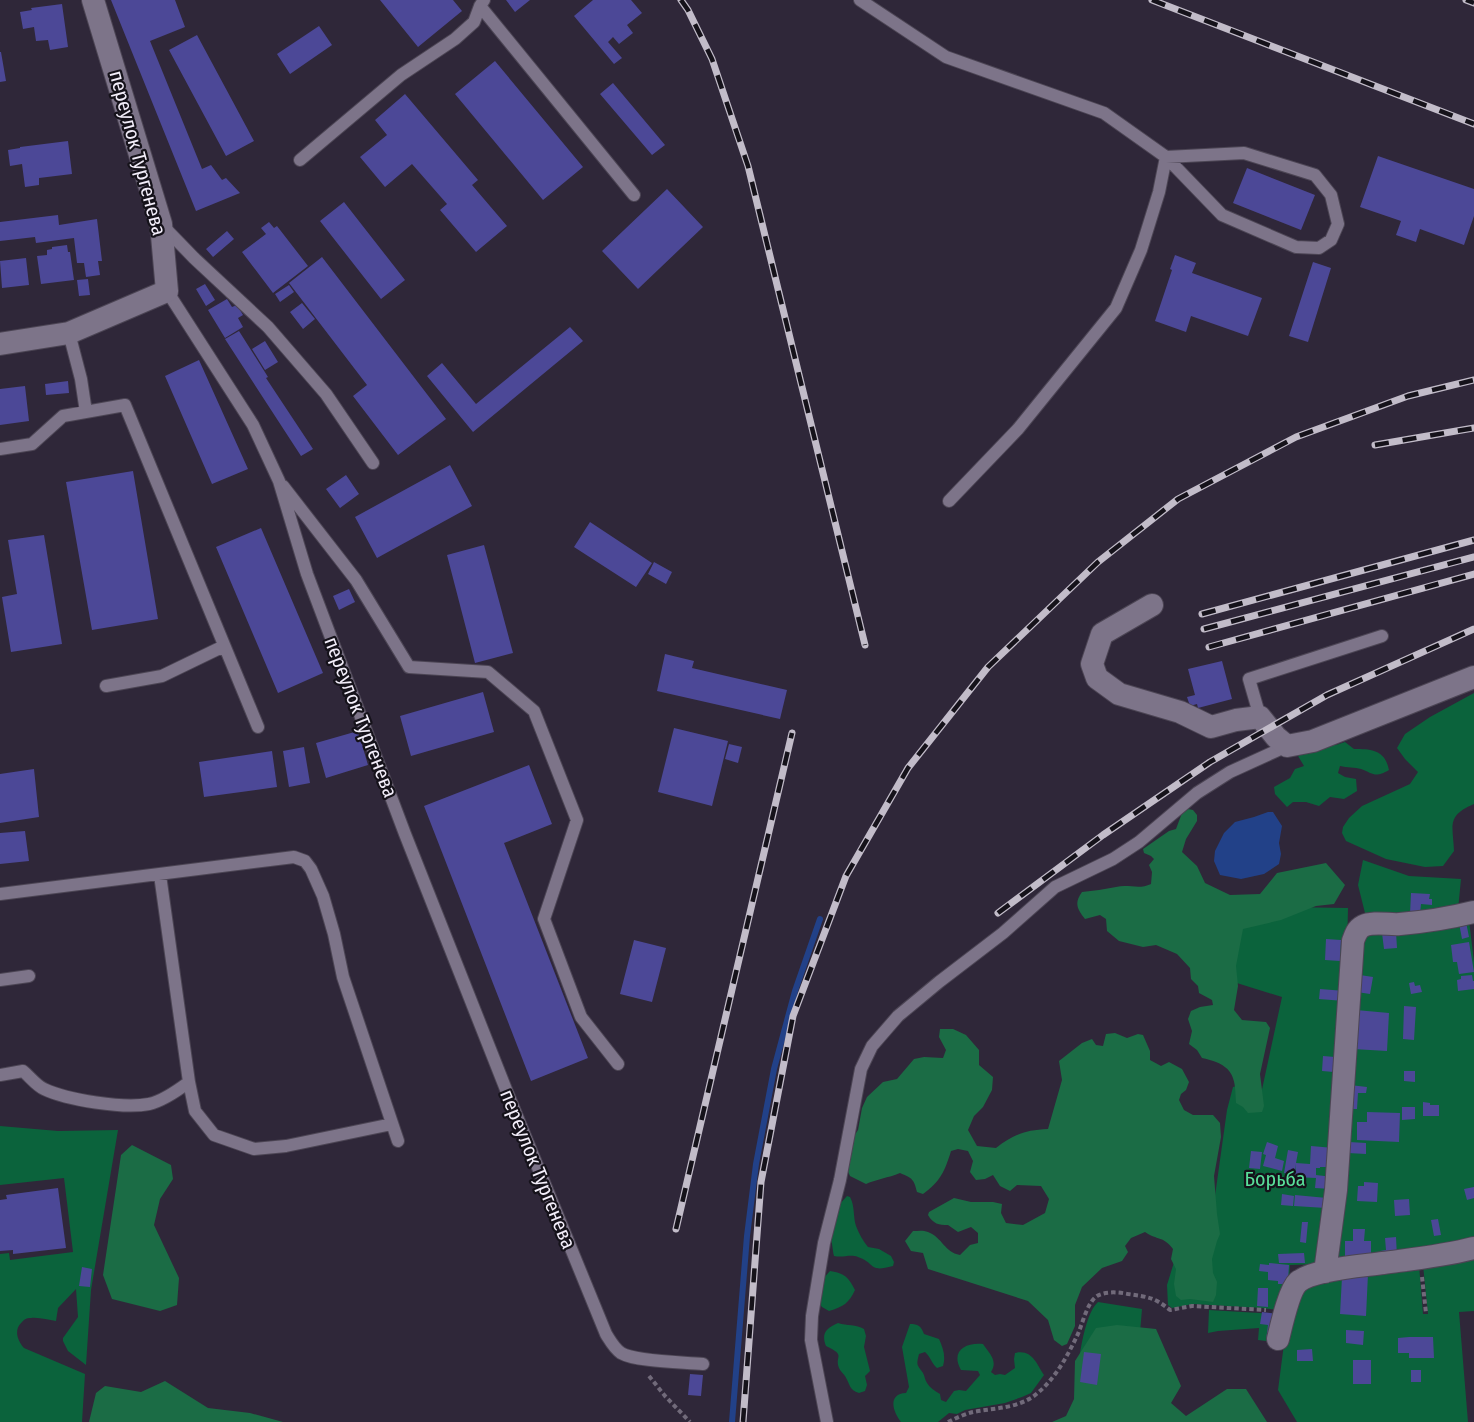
<svg xmlns="http://www.w3.org/2000/svg" width="1474" height="1422" font-family="'Fira Sans Condensed',sans-serif">
	<rect width="100%" height="100%" fill="#2f2739"/>
	<!-- green -->
	<path fill="#0b633c" d="M1474,693V804C1446,816 1453,825 1454,851L1443,866L1425,867L1386,859L1346,841L1342,833L1343,827L1349,818L1362,806L1410,784L1418,772L1405,759L1397,748L1405,734L1430,717Z
		M1327,742L1336,745L1345,742L1354,749C1372,749 1385,750 1389,770C1375,778 1374,774 1361,769C1355,767 1347,768 1340,766L1338,773L1345,777L1356,779L1357,791L1344,799L1330,797L1319,806L1306,802H1293L1287,807L1275,794L1274,787L1290,778L1295,769L1304,766L1298,756L1302,752Z
		M1363,860L1409,876L1461,879L1458,910L1366,917L1358,885Z
		M1285,907L1348,908L1347,951L1321,1264L1290,1265L1289,1281L1278,1310L1262,1308L1193,1304L1172,1308L1168,1305L1167,1285L1175,1259L1207,1253L1227,1110L1233,1087L1237,1086L1261,1094L1282,997L1224,979L1226,922Z
		M1469,920L1474,962V1242L1337,1261L1361,939L1371,933Z
		M0,1126L58,1131L118,1130L91,1290L86,1365L68,1351L63,1341V1338L78,1317L76,1289L58,1308L56,1321C48,1320 39,1317 31,1318C26,1318 25,1319 22,1322C13,1330 18,1341 24,1348L85,1374L82,1422H0V1254L9,1253L10,1260L73,1252L64,1178L0,1185Z
		M847,1196L850,1197C855,1206 853,1217 856,1226C859,1234 863,1241 868,1247L879,1249L891,1256L894,1262L893,1266C868,1273 876,1263 858,1257C850,1254 843,1258 834,1256C832,1249 833,1242 829,1236L838,1206Z
		M1474,1255V1311L1459,1312L1468,1422H1297L1278,1390L1288,1313L1300,1286L1419,1265L1423,1314H1428L1423,1265Z
		M830,1271C845,1273 849,1278 855,1290C849,1303 843,1307 829,1311L822,1307L818,1301L822,1280Z
		M1098,1302L1142,1309L1135,1393L1075,1387C1078,1368 1083,1315 1098,1302Z
		M1209,1310L1278,1314L1275,1342L1258,1340L1259,1328L1218,1331L1208,1333Z
		M838,1323C847,1326 856,1324 864,1329L866,1336L864,1347L870,1371L865,1376L867,1385L865,1391L859,1393C849,1390 850,1384 845,1376C843,1373 840,1371 839,1368C834,1355 847,1356 826,1346C821,1334 826,1328 838,1323Z
		M910,1324C918,1324 921,1326 924,1334L939,1339C943,1348 946,1356 943,1366L937,1368C931,1363 931,1357 925,1352L919,1354C916,1366 917,1364 923,1373C925,1377 925,1380 927,1383C930,1388 935,1391 940,1394L941,1400L946,1402L954,1391L959,1390L966,1391L980,1375L978,1371L961,1370C950,1351 966,1342 983,1344C990,1354 998,1361 991,1372L995,1375L1000,1374L1005,1375L1015,1368L1014,1359L1015,1353C1032,1349 1036,1363 1044,1375L1031,1393L1022,1397L1005,1403L965,1410L957,1414L949,1413L938,1422H901C893,1412 887,1394 906,1393L909,1387L902,1347Z"/>
	<!-- forest -->
	<path fill="#1b6c45" d="M1188,809L1193,810L1197,815V821L1186,839L1182,852L1197,866L1205,883L1230,895L1260,894L1277,873L1326,863L1345,885L1334,904L1316,906L1281,920L1243,929L1236,966L1238,986L1234,1010L1242,1020L1266,1022L1270,1028L1260,1074L1264,1106L1262,1112L1248,1113L1243,1107L1236,1103C1235,1084 1236,1070 1216,1062C1211,1060 1207,1059 1202,1058L1197,1050L1189,1044L1192,1031L1188,1019L1191,1011L1200,1007L1213,1005L1212,1000L1199,993L1198,986L1191,979L1190,968L1177,954L1156,945L1143,947L1119,941L1107,931L1106,919L1100,915L1085,919C1077,909 1074,903 1082,892C1093,891 1105,889 1116,887C1129,884 1139,890 1151,884L1152,872L1149,865L1154,859L1151,856L1144,853L1143,849L1169,831L1176,829L1182,813Z
		M940,1029H953L966,1035L979,1050V1065L993,1077L992,1090L983,1107L974,1116L968,1130L977,1146L996,1148C1014,1134 1026,1130 1048,1129L1062,1080L1059,1061L1082,1043L1092,1039L1096,1045L1103,1046L1106,1034L1115,1033L1127,1038L1138,1034L1143,1035L1150,1051V1060L1161,1066L1169,1062L1182,1069L1189,1082L1186,1090L1181,1094L1179,1100L1184,1110L1193,1115H1213L1220,1123L1221,1137L1214,1176L1217,1214L1220,1234L1217,1241L1212,1259L1213,1273L1217,1282L1216,1295L1213,1302L1190,1299L1181,1300L1176,1296L1174,1284L1176,1269L1171,1259L1173,1249C1162,1235 1158,1241 1145,1232L1131,1238L1125,1246L1128,1252L1122,1261L1102,1268L1082,1287L1075,1305V1326L1067,1344L1062,1346L1054,1340L1048,1320L1028,1301L928,1269L923,1253L911,1251L905,1241L913,1231C918,1231 923,1230 928,1232C943,1238 944,1252 960,1255L970,1245L978,1243V1233L971,1227L958,1232L948,1225C939,1225 933,1224 928,1215L929,1212L954,1198L971,1202H993L1002,1204L1001,1213L1006,1223L1023,1225L1045,1213L1049,1199L1041,1186L1017,1185L1010,1191L1000,1186L993,1175L985,1179L976,1180L970,1172L973,1161L968,1151L958,1149L951,1151C945,1171 940,1182 923,1194L917,1192C914,1179 912,1178 900,1173C888,1178 877,1179 866,1184L850,1176L846,1167L852,1139L858,1130L862,1108L867,1097L883,1082L897,1079L914,1059L924,1057L943,1058L946,1050L939,1037Z
		M132,1145L171,1165L173,1179L160,1199L154,1225L179,1278L177,1305L160,1311L112,1299L103,1275L121,1155Z
		M1117,1325L1156,1329L1181,1386L1171,1403L1186,1416L1227,1389H1246L1267,1422H1052L1066,1416L1074,1399L1075,1361L1096,1328Z
		M165,1381L208,1408L250,1413L283,1422H89L96,1393L105,1386L141,1392Z"/>
	<!-- water -->
	<path fill="#224188" d="M1268,812H1273L1282,826L1279,843L1281,854L1279,864L1264,874L1241,879L1220,875L1214,861L1215,851L1224,833L1235,822L1254,817Z"/>
	<g fill="none" stroke-linecap="round" stroke-linejoin="round">
		<!-- stream -->
		<path stroke="#224188" stroke-width="6" d="M732,1422L747,1236L756,1164L774,1069L795,991L820,919"/>
	</g>
	<!-- building -->
	<path fill="#4c4897" d="M111,0H175L185,27L150,41L202,169L211,165L222,180L226,178L240,193L196,211Z
		M380,0H453L462,11L418,47Z
		M506,0H530L515,12Z
		M593,0H631L642,13L627,25L633,33L619,44L613,37L608,42L622,58L614,64L574,16Z
		M62,4L68,47L50,50L48,40L36,41L34,27L23,29L20,12L32,10L31,8Z
		M319,26L332,45L290,74L277,54Z
		M197,35L254,141L226,156L169,50Z
		M0,52H1L6,81L0,82Z
		M495,61L583,167L543,200L455,94Z
		M613,83L665,145L652,155L600,94Z
		M405,94L478,180L472,185L507,226L476,252L440,210L447,204L412,164L385,187L360,157L387,135L375,120Z
		M68,141L72,174L39,178V185L25,187L22,164L10,166L8,150L20,148V147Z
		M1378,156L1474,189V216L1464,245L1420,229L1416,242L1396,235L1401,221L1360,207Z
		M1247,168L1315,195L1301,230L1233,203Z
		M667,189L703,227L638,289L602,251Z
		M344,202L405,280L381,299L320,221Z
		M58,215L59,225L97,219L102,261H98L100,275L86,277L84,263H77L74,238L36,243L35,237L0,241V222Z
		M269,222L274,228L277,226L308,266L273,293L242,252L266,234L261,228Z
		M227,231L234,239L213,257L206,249Z
		M67,245L68,252H70L74,280L41,284L37,256L47,255V250L52,249V247Z
		M1175,255L1196,263L1192,273L1262,298L1248,336L1191,316L1186,332L1155,321L1172,270L1170,269Z
		M322,257L446,419L398,455L353,396L367,385L289,283Z
		M26,258L29,285L2,288L0,261Z
		M1313,262L1331,268L1308,342L1289,336Z
		M88,279L90,295L79,296L77,280Z
		M205,284L215,300L206,306L196,289Z
		M289,285L294,292L280,302L275,294Z
		M227,299L232,307L237,305L243,315L238,318L243,327L225,338L208,310Z
		M302,303L315,319L303,329L290,312Z
		M570,327L583,341L473,432L427,376L442,363L476,404Z
		M239,331L268,377L266,378L313,449L301,456L225,339Z
		M265,341L278,362L265,370L252,349Z
		M199,360L248,469L212,484L165,376Z
		M68,381L69,393L46,395L45,384Z
		M25,386L29,421L0,425V389Z
		M450,465L472,506L377,558L355,517Z
		M133,471L158,619L92,630L66,482Z
		M346,475L359,494L340,508L326,489Z
		M590,522L652,563L636,587L574,547Z
		M261,528L323,673L278,693L216,547Z
		M44,535L62,644L11,652L2,597L17,594L8,540Z
		M484,545L513,653L475,663L447,555Z
		M654,562L672,572L666,584L648,574Z
		M349,589L355,602L339,610L333,596Z
		M665,654L694,661L692,668L787,690L780,719L657,691Z
		M1222,661L1232,699L1198,708L1197,704L1190,706L1187,697L1195,695L1188,669Z
		M483,692L494,732L411,756L400,716Z
		M674,728L728,741L712,806L658,792Z
		M358,731L368,765L326,778L316,743Z
		M729,744L742,747L738,763L725,759Z
		M304,747L310,783L289,787L283,751Z
		M272,751L277,787L204,797L199,762Z
		M529,765L552,824L504,843L588,1058L531,1081L424,806Z
		M34,769L39,817L0,823V774Z
		M25,831L29,861L0,864V833Z
		M1411,893L1430,894L1429,899H1432V905L1421,904L1420,914H1410Z
		M1466,922L1469,937L1462,939L1459,923Z
		M1396,932L1397,948L1384,949L1382,933Z
		M1326,939L1341,940L1340,961L1325,960Z
		M634,940L666,948L652,1002L620,994Z
		M1469,942L1474,972L1459,974L1457,962H1453L1451,945Z
		M1360,975L1373,977L1370,994L1357,992Z
		M1472,975L1473,981H1474V989L1458,991L1457,980L1461,979V976Z
		M1414,982L1415,986L1420,985L1422,992L1411,994L1409,983Z
		M1320,989L1345,991L1344,1001L1319,999Z
		M1404,1006L1416,1007L1414,1040L1403,1039Z
		M1356,1010L1389,1013L1387,1051L1353,1049Z
		M1323,1056L1335,1057L1334,1072L1322,1071Z
		M1404,1071H1415V1082L1404,1081Z
		M1350,1085L1367,1087L1366,1093H1358L1357,1109H1348Z
		M1423,1102L1430,1103V1105H1439V1116H1423Z
		M1402,1107H1415V1119L1402,1120Z
		M1367,1112L1400,1113L1399,1142L1357,1140V1122H1367Z
		M1267,1142L1278,1146L1275,1158L1284,1161L1282,1171L1263,1166L1266,1155L1263,1154Z
		M1349,1142L1366,1143V1154L1348,1153Z
		M1311,1146L1334,1148L1333,1167H1320V1168H1316V1175L1333,1177L1331,1189L1315,1188L1316,1178L1295,1177L1296,1164L1294,1175L1284,1173L1288,1150L1298,1152L1296,1163L1310,1164Z
		M1251,1151L1262,1152L1260,1169L1249,1168Z
		M1364,1182L1378,1183L1377,1202L1357,1201L1358,1186H1364Z
		M1474,1187V1198L1467,1200L1464,1189Z
		M58,1188L66,1248L13,1254V1250L0,1251V1200L7,1199L6,1195Z
		M1282,1194L1294,1196L1293,1206L1281,1205Z
		M1295,1195L1327,1198L1326,1208L1294,1206Z
		M1409,1199L1410,1215L1395,1216L1394,1200Z
		M1438,1219L1441,1235L1434,1236L1431,1220Z
		M1302,1222H1308L1306,1243L1300,1242Z
		M1353,1229H1365L1364,1241H1371V1258L1345,1257V1241H1353Z
		M1396,1237L1397,1257L1381,1258L1380,1251L1386,1250L1385,1238Z
		M1304,1253L1305,1263H1279L1278,1254Z
		M1269,1263L1289,1265L1288,1281L1287,1284H1278V1281L1268,1280V1272L1259,1271L1260,1264L1269,1265Z
		M82,1267L92,1269L90,1287L79,1286Z
		M1368,1274L1366,1316L1340,1314L1342,1277Z
		M1258,1288H1268V1307L1257,1306Z
		M1262,1312L1278,1314L1274,1341L1266,1340L1268,1325L1260,1324Z
		M1346,1330L1364,1331L1363,1345L1346,1343Z
		M1409,1337H1433L1434,1358H1409V1353H1398V1338Z
		M1312,1349L1313,1361H1297V1350Z
		M1084,1352L1101,1354L1097,1385L1080,1382Z
		M1353,1360H1371V1384H1353Z
		M1411,1370H1421V1382H1411Z
		M690,1374L703,1375L701,1396L688,1395Z"/>
	<g fill="none" stroke-linecap="round" stroke-linejoin="round">
		<!-- lane casing -->
		<g stroke="#4c4554" stroke-width="14">
			<path id="lane" d="M860,0L946,57L1104,113L1166,157L1159,192L1141,250L1116,308L1018,429L949,501
				M480,6L634,195
				M1244,153L1315,175L1331,195L1338,224L1331,240L1319,248L1296,247L1222,215L1166,157Z
				M300,160L401,75L455,39L474,22L480,6L484,0
				M162,225L194,258L268,327L326,394L373,463
				M167,291L253,425L279,481L307,574L405,834L507,1092L606,1334C611,1342 614,1348 621,1353C636,1362 684,1362 703,1364
				M69,333L81,379L86,412
				M0,449L32,444L63,416L125,405L258,727
				M283,486L356,580L409,667L488,672L534,711L577,820L544,919L581,1017L618,1064
				M106,686L162,676L224,646
				M1260,717L1249,679L1382,636
				M0,894L294,857L305,861L311,869L323,896L334,934L343,977L398,1141
				M0,980L29,976
				M0,1075L23,1071C30,1077 37,1086 44,1089C67,1100 124,1109 149,1104C163,1101 177,1091 189,1082L160,875
				M189,1082L195,1111L214,1135L254,1149L286,1146L392,1124
				M827,1422L811,1340L812,1316L824,1243L840,1180L861,1069L872,1046L898,1016L939,982L1003,933L1055,887L1113,859L1139,842L1197,793L1230,772L1287,746"/>
		</g>
		<!-- street casing -->
		<g stroke="#4c4554" stroke-width="24">
			<path id="street" d="M0,344L69,333L167,291L161,224L93,0
				M1152,605L1102,634L1092,664L1097,678L1119,694L1180,712L1211,727L1236,720L1260,717L1276,737L1287,746L1313,741L1474,677
				M1325,1272L1336,1190L1353,941C1355,935 1357,929 1363,926C1374,921 1389,925 1400,924C1425,922 1450,918 1474,912
				M1278,1339C1281,1327 1289,1290 1298,1282C1313,1269 1362,1266 1383,1263C1413,1259 1444,1256 1474,1248"/>
		</g>
		<!-- path -->
		<path stroke="#716a7a" stroke-width="4" stroke-dasharray="4.5 3" stroke-linecap="butt" d="M1422,1277L1426,1313
			M649,1376L665,1396L690,1422
			M948,1422C956,1418 965,1414 973,1412C993,1408 1012,1409 1031,1398C1052,1384 1066,1359 1077,1336C1082,1326 1087,1302 1097,1296C1106,1291 1118,1292 1128,1294C1148,1297 1154,1297 1170,1310L1192,1306L1266,1310"/>
		<!-- lane -->
		<use href="#lane" stroke="#7d7489" stroke-width="12"/>
		<!-- street -->
		<use href="#street" stroke="#7d7489" stroke-width="22"/>
		<!-- rail casing -->
		<g stroke="#c2bcc9" stroke-width="7">
			<path id="rail" d="M681,0L688,10L712,59L748,166L865,645
				M1152,0L1474,124
				M1466,0L1474,3
				M1375,445L1474,428
				M1202,614L1474,540
				M1204,629L1474,557
				M1209,647L1474,574
				M998,913L1103,835L1210,762L1327,695L1474,629
				M676,1229L792,733
				M743,1422L761,1182L793,1016L846,876L908,768L988,667L1098,562L1178,499L1296,437L1408,396L1474,380"/>
		</g>
		<!-- rail -->
		<use href="#rail" stroke="#15121a" stroke-width="4.5" stroke-dasharray="14" stroke-linecap="butt"/>
	</g>
	<g text-anchor="middle" stroke-width="4.5" stroke-linejoin="round" paint-order="stroke">
		<!-- street labels -->
		<g font-size="20" fill="#f3eefa" stroke="#15121a">
			<text transform="translate(138 153) rotate(75)" y="7">переулок Тургенева</text>
			<text transform="translate(361 717) rotate(69)" y="7">переулок Тургенева</text>
			<text transform="translate(538 1169) rotate(68)" y="7">переулок Тургенева</text>
		</g>
		<!-- park labels -->
		<g font-size="20" fill="#59e09a" stroke="#15121a">
			<text x="1275" y="1186">Борьба</text>
		</g>
	</g>
</svg>
